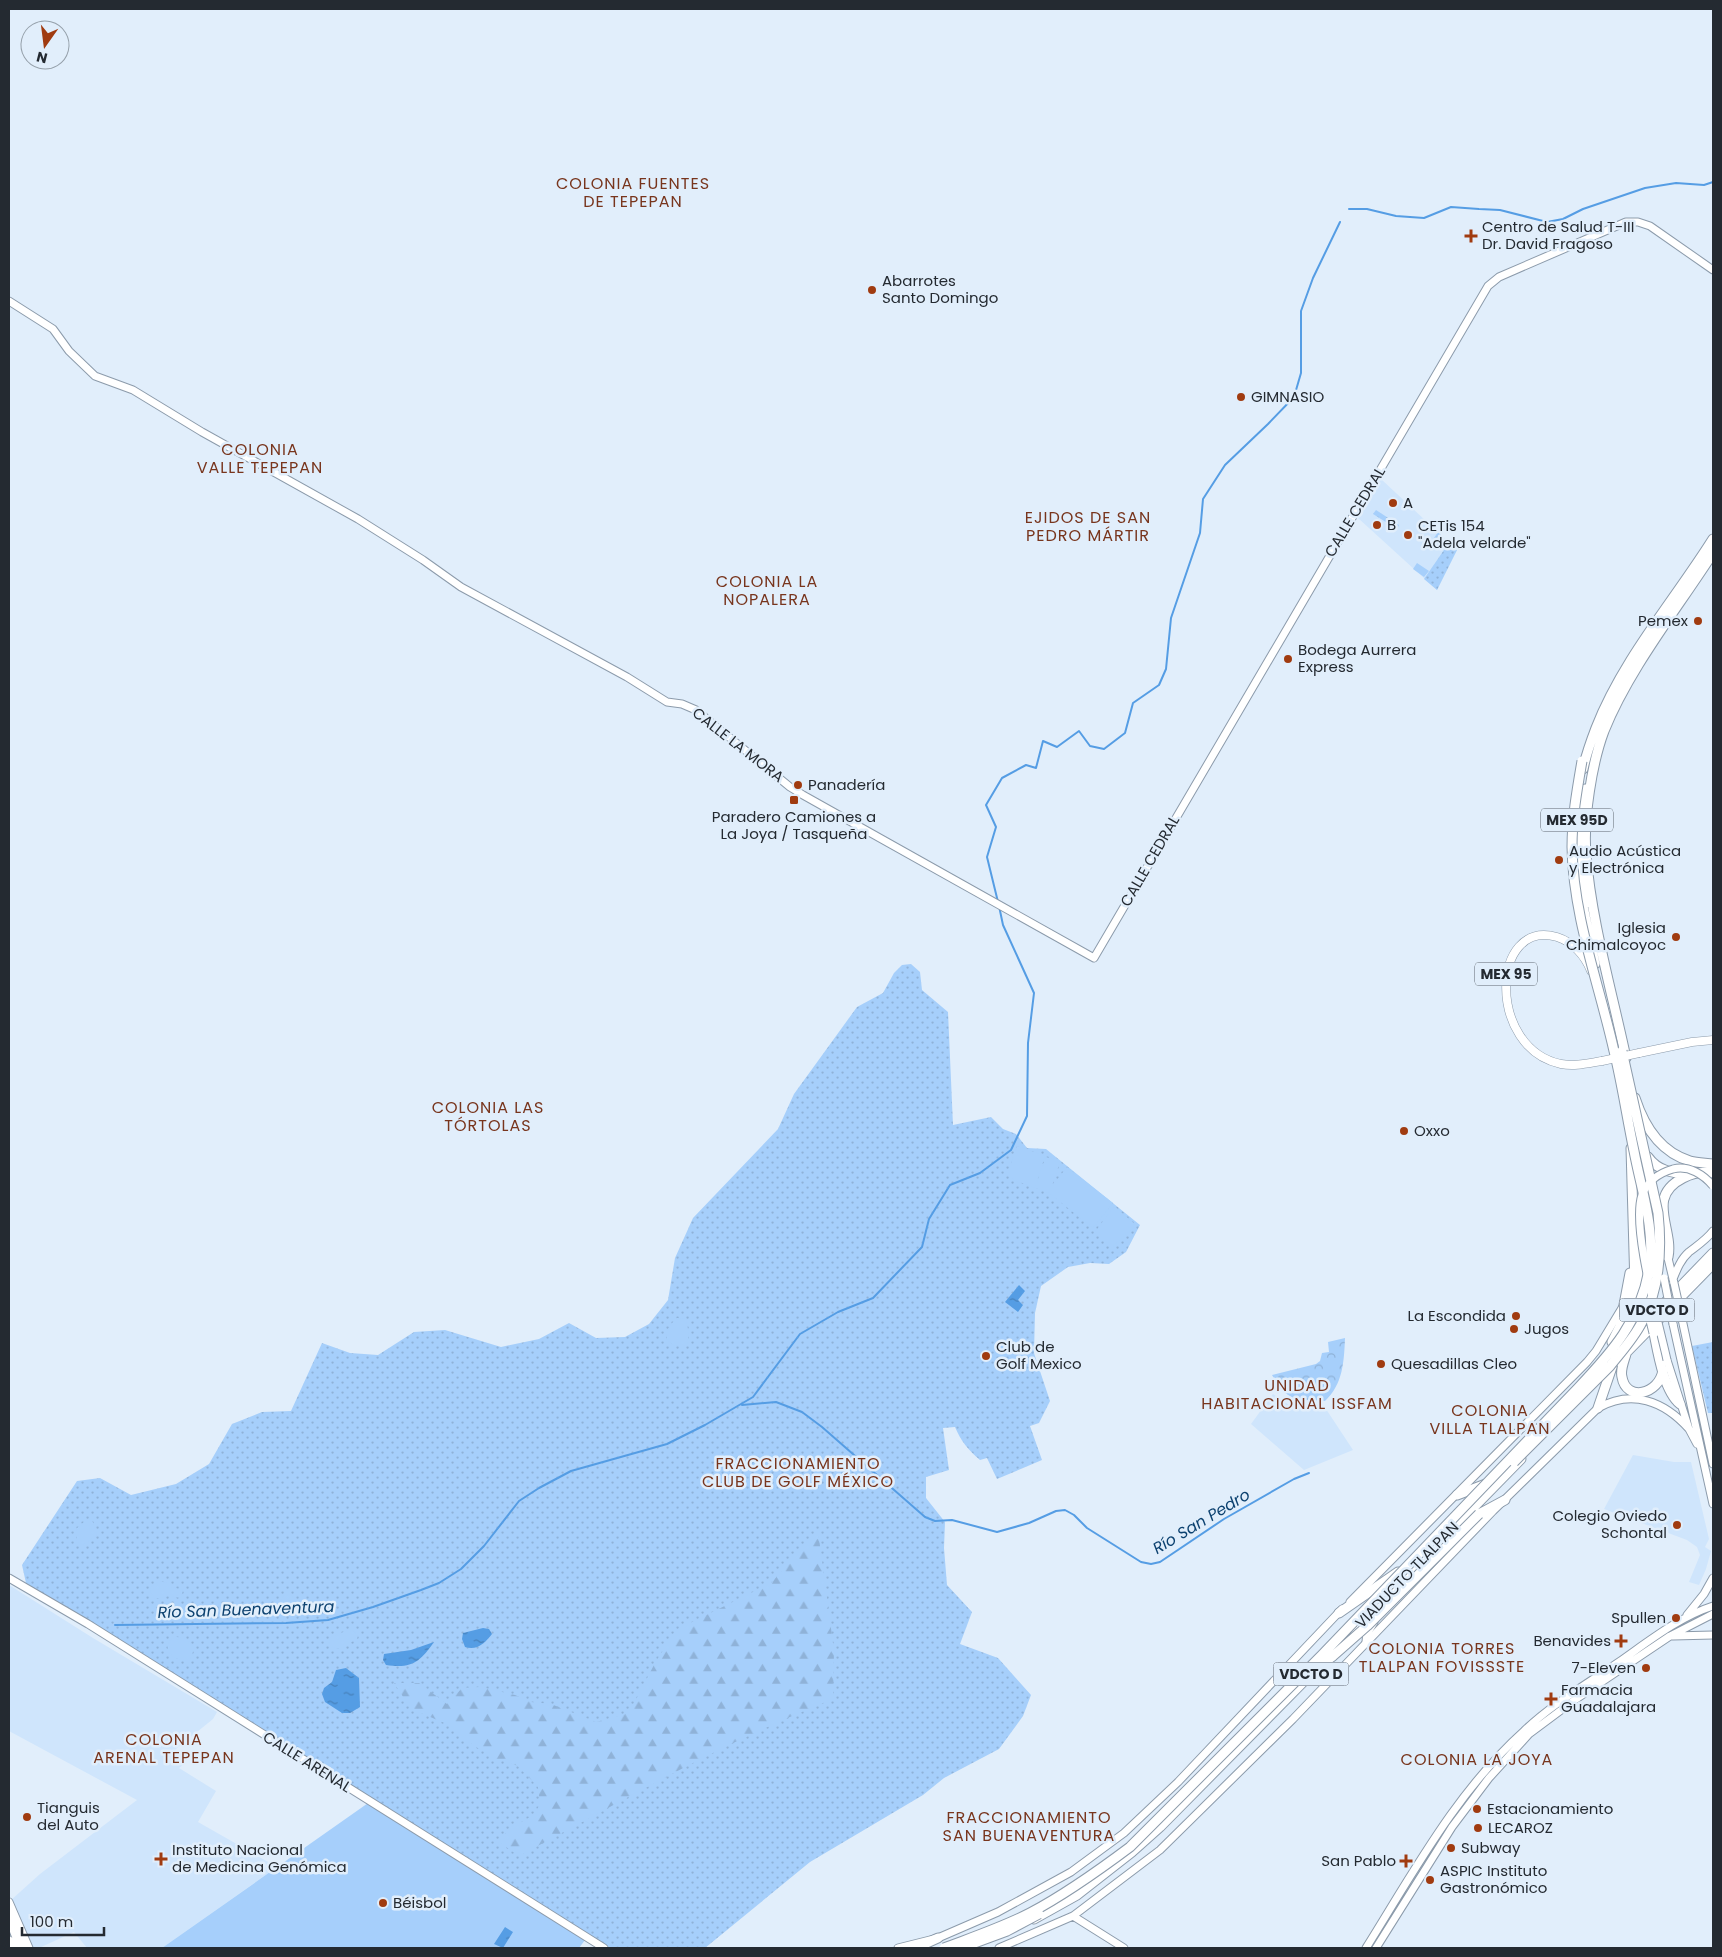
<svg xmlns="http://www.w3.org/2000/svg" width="1722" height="1957" font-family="Poppins,sans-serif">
	<defs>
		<pattern id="grass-dots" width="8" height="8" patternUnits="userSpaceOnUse" patternTransform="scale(1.25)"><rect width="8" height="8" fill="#a6cffb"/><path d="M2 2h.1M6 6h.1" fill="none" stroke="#8fb2d8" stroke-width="1.8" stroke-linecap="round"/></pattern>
		<pattern id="forest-firs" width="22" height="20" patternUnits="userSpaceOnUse" patternTransform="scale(1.25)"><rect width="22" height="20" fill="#a6cffb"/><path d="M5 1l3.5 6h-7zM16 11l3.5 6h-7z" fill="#8fb2d8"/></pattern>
		<pattern id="park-crowns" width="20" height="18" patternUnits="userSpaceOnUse" patternTransform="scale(1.25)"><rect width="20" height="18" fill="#a6cffb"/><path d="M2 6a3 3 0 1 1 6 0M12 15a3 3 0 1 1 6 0" fill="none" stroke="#8fb2d8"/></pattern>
		<pattern id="water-ripples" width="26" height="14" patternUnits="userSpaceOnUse" patternTransform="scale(1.25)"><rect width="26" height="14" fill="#559de4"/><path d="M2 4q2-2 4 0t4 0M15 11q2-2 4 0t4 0" fill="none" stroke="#4680b9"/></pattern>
	</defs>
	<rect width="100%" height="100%" fill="#e1eefb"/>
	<!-- built -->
	<path fill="#cfe5fc" d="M1381,479L1457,550L1437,590L1358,518Z
		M1273,1394L1289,1405L1324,1406L1353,1450L1304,1470L1251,1424Z
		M1633,1455L1674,1462H1691L1709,1539L1705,1547L1711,1551L1706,1569L1699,1585L1689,1582L1700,1555L1697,1547L1687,1540L1604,1509Z
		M9,1585L93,1638L217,1712L213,1719L176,1749L186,1762L179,1768L216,1791L198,1822L277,1867L162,1948H87L74,1932L39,1948H33L10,1901L40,1874L137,1800L9,1731Z"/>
	<!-- grass -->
	<path fill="url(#grass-dots)" d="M1376,510L1399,525L1397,529L1373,514Z
		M1438,532L1457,550L1437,590L1424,579L1444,550L1432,541Z
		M911,964L920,972L922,990L948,1012L953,1125L991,1117L1003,1129L1016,1134L1027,1148L1046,1149L1140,1225L1126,1252L1109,1264L1090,1263L1068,1267L1041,1286L1035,1313L1034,1353L1050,1401L1039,1423L1030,1426L1042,1460L997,1479L987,1458L980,1460C968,1450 961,1441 955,1427L943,1428L949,1470L926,1477V1498L945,1522L944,1548L947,1585L972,1612L960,1644L998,1658L1031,1695L1023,1716L999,1749L944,1778L923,1795L810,1862L705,1948H610L26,1583L22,1565L77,1481L100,1478L131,1495L176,1484L209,1464L232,1424L262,1412L291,1411L322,1343L350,1353L378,1355L414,1332L445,1330L501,1347L539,1339L569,1323L596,1338L625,1337L649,1324L668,1300L675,1258L693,1218L778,1129L794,1094L857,1007L883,993L894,973L902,965Z
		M1713,1342V1413H1708L1692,1346Z"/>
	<!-- forest -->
	<path fill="url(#forest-firs)" d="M818,1531L834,1651L833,1699C724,1742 622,1801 519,1856L499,1842L509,1829L532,1816L540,1805L538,1787L518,1766L498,1759L476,1747L447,1724L411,1709L394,1683H419L447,1704L462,1688L480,1687L515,1695L531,1702L551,1704L596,1722L629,1713L655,1663L676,1630L771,1583Z"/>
	<!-- park -->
	<path fill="url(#park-crowns)" d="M1345,1338C1344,1362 1343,1384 1325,1401C1296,1400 1287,1402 1272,1375L1316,1364L1320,1361L1322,1353L1329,1352L1328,1342Z"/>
	<!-- pitch -->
	<path fill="#a6cffb" d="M1417,563L1429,571L1424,577L1413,569Z
		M1017,1146L1045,1156L1035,1188L1014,1180L1007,1175Z
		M1046,1157L1060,1162L1052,1186L1067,1167L1113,1203L1093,1228L1049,1193L1035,1188Z
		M1114,1206L1136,1225L1111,1248L1095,1232Z
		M677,1318L686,1319L689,1334L687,1344C679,1348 673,1346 667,1340C666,1329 670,1325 677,1318Z
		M85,1521H92L96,1527L97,1535L83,1545L77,1541L76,1529Z
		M160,1581L167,1583L171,1587L183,1590L181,1598L168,1596L155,1599L150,1592L151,1587Z
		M285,1595H291C297,1602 296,1605 291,1613L283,1615L278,1611C278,1604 280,1599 285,1595Z
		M348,1630H352L358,1635L357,1639L337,1649L330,1645L329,1638Z
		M176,1637C189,1637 198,1646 190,1659L180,1660C170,1656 165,1650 169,1641Z
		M371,1801L585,1940L579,1948H162Z"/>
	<!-- water -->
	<path fill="url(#water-ripples)" d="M1019,1285L1025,1291L1018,1300L1023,1305L1018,1312L1005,1302Z
		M483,1628L489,1629L492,1634C485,1643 477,1651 465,1647L462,1639L463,1633Z
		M434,1642C420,1662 412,1669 386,1665L383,1660L384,1654L411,1650Z
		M346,1668L359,1678L360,1707L350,1713H342L325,1702L322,1694L324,1688L332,1682L336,1670Z
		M505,1927L513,1932L503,1948L494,1944Z"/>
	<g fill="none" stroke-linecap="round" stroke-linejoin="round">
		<!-- stream -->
		<path stroke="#559de4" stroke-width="2" d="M1349,209H1367L1396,216L1424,218L1451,207L1479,209L1500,210L1547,222L1563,219L1583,209L1645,188L1676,183L1704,185L1713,182
			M998,902L987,857L996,827L986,805L1002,778L1026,765L1036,768L1043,741L1057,747L1079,731L1090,746L1104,749L1125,733L1133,703L1159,685L1166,669L1171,618L1200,533L1203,499L1225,465L1268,424L1294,397L1301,373V311L1313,278L1340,222
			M742,1405L776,1402L802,1412L822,1427L925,1517L935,1521L952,1520L997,1532L1029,1523L1056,1511L1065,1510L1074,1515L1087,1528L1141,1562L1151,1564L1160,1562L1224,1519L1294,1479L1309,1473
			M115,1625L286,1623L328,1620L373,1607L421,1590L439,1583L461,1569L484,1546L519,1501L539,1488L571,1471L667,1444L705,1425L753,1397L800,1334L838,1312L873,1298L922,1247L929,1219L950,1185L980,1173L1011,1150L1027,1116L1028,1043L1034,993L1003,925L999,906"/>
		<!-- secondary casing -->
		<g stroke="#8c9bab" stroke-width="9">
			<path id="secondary" d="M9,301L53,329L69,351L95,376L133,390L202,432L358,519L423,560L461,587L627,677L667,702L682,704L696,710L790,787L803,795L1094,958L1488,286L1499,277L1626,222H1638L1650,226L1713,270
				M1667,1254L1674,1283
				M1673,1279C1677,1269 1681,1259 1689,1252C1698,1245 1706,1240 1713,1231
				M1682,1319L1713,1464
				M1673,1324L1713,1504
				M1667,1360L1689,1429L1697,1444
				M9,1578L88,1624L604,1948
				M1350,1602L1587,1362L1596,1351L1622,1308
				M1687,1615L1704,1594L1713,1578
				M1673,1636L1713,1635
				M9,1902L29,1948
				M1073,1916L1124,1948
				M898,1948L938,1938L998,1912L1071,1872L1124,1833L1178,1782L1342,1609
				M999,1948L1073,1916L1160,1850L1293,1719L1493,1511L1598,1408C1632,1389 1664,1401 1689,1429
				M1366,1948C1413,1873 1457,1791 1524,1731C1552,1704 1587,1684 1619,1662C1649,1641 1679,1617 1713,1606
				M1376,1948L1452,1827L1489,1778L1529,1734L1576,1699L1670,1636L1713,1614"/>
		</g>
		<!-- primary casing -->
		<g stroke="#8c9bab" stroke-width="9">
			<path id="primary" d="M1591,971C1585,956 1573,942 1557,937C1490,918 1487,1049 1561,1064C1575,1067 1589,1063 1602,1061
				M1639,1053L1692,1042L1713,1040"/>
		</g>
		<!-- highway casing -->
		<g stroke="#8c9bab" stroke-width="11">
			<path id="highway" d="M1583,769C1586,755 1591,741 1596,728C1623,659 1674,601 1713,539
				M1585,789C1578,827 1578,865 1586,903
				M1582,901L1595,964
				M1626,1058C1612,992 1591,920 1586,854C1583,819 1592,763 1604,731C1629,669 1677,609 1713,553
				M1635,1098C1644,1126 1660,1152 1690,1161C1697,1163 1706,1163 1713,1164
				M1648,1157C1658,1171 1672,1173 1689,1174
				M1637,1247L1644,1288
				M1668,1257C1674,1229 1645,1197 1683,1178C1693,1173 1702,1171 1713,1173
				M1651,1317L1713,1253
				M1627,1324L1632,1306L1635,1286L1631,1148
				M1654,1333C1658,1353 1664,1391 1680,1404
				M1612,1342L1620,1326L1630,1273
				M1626,1354C1624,1361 1620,1370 1622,1377C1626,1402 1659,1395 1663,1370
				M1618,1361L1713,1264
				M1598,1408L1612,1367
				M1457,1495L1486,1484
				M1479,1514L1505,1500
				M1339,1613L1398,1572
				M1367,1642L1368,1630L1373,1622
				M1336,1648L1521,1459
				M9,1917L21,1948
				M1034,1919L1077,1895L1132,1852L1160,1827L1315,1670
				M9,1941L12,1948
				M916,1948L938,1938"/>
		</g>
		<!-- secondary -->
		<use href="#secondary" stroke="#fff" stroke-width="7"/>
		<!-- primary -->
		<use href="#primary" stroke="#fff" stroke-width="8"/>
		<!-- highway -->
		<use href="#highway" stroke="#fff" stroke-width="9"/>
		<!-- secondary-bridge casing -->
		<g stroke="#8c9bab" stroke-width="9" stroke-linecap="butt">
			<path id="secondary-bridge" d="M1664,1278L1673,1324
				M1674,1283L1682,1319
				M1667,1360C1659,1323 1631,1227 1642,1195C1648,1180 1659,1173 1673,1169C1689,1165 1704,1175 1713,1186"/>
		</g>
		<!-- primary-bridge casing -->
		<g stroke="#8c9bab" stroke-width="9" stroke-linecap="butt">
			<path id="primary-bridge" d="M1602,1061L1639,1053"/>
		</g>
		<!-- highway-bridge casing -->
		<g stroke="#8c9bab" stroke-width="11" stroke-linecap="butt">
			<path id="highway-bridge" d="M1648,1308L1654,1333
				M1514,1462L1610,1366C1621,1352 1634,1338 1642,1322C1660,1288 1662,1250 1658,1213L1622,1051
				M1309,1673L1333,1656L1367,1626L1479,1514
				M944,1948C973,1937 1003,1927 1030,1913C1066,1894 1098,1871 1130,1847L1322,1655L1578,1388C1612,1352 1640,1321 1649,1270C1656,1231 1641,1189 1634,1151C1627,1118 1622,1083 1614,1051C1599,984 1573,916 1572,847C1572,818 1577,790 1582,761
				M961,1948L1007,1931L1039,1914"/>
		</g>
		<!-- secondary-bridge -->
		<use href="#secondary-bridge" stroke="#fff" stroke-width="7"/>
		<!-- primary-bridge -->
		<use href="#primary-bridge" stroke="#fff" stroke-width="8"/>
		<!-- highway-bridge -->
		<use href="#highway-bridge" stroke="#fff" stroke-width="9"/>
	</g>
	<!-- markers -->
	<g fill="#a03b10" stroke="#e1eefb" stroke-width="2">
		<path d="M1468.5 228.5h5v5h5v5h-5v5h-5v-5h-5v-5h5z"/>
		<circle cx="872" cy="290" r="5"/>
		<circle cx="1241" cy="397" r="5"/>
		<circle cx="1393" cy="503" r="5"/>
		<circle cx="1377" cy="525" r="5"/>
		<circle cx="1408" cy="535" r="5"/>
		<circle cx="1698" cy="621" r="5"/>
		<circle cx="1288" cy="659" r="5"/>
		<circle cx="798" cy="785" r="5"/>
		<rect x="789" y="795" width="10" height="10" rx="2.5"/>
		<circle cx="1559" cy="860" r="5"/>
		<circle cx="1676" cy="937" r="5"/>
		<circle cx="1404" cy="1131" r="5"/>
		<circle cx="1516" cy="1316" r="5"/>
		<circle cx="1514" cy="1329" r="5"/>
		<circle cx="986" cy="1356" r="5"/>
		<circle cx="1381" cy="1364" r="5"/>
		<circle cx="1677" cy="1525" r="5"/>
		<circle cx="1676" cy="1618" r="5"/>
		<path d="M1618.5 1633.5h5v5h5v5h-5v5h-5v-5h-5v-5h5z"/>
		<circle cx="1646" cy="1668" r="5"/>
		<path d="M1548.5 1691.5h5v5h5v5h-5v5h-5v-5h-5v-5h5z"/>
		<circle cx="1477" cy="1809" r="5"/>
		<circle cx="27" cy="1817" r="5"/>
		<circle cx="1478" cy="1828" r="5"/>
		<circle cx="1451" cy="1848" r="5"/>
		<path d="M158.5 1851.5h5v5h5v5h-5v5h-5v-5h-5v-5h5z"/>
		<path d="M1403.5 1853.5h5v5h5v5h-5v5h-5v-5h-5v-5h5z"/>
		<circle cx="1430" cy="1880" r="5"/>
		<circle cx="383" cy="1903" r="5"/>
	</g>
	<g text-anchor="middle" stroke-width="5" stroke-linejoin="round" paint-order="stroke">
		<!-- shield labels -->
		<g fill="#e1eefb" stroke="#5d656e" stroke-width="1">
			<rect x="1541" y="808.5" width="72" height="23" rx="4"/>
			<rect x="1475" y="962.5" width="62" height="23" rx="4"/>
			<rect x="1619.5" y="1298.5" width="75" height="23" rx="4"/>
			<rect x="1273.5" y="1662.5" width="75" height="23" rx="4"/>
		</g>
		<g font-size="14" font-weight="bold" fill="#242a31">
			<text x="1577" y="825">MEX 95D</text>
			<text x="1506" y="979">MEX 95</text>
			<text x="1657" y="1315">VDCTO D</text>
			<text x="1311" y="1679">VDCTO D</text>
		</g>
		<!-- poi labels -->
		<g font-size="15" fill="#242a31" stroke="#e1eefb" text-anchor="start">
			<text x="1482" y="232">Centro de Salud T-III<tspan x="1482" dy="17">Dr. David Fragoso</tspan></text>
			<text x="882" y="286">Abarrotes<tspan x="882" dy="17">Santo Domingo</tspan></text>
			<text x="1251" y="402">GIMNASIO</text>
			<text x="1403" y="508">A</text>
			<text x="1387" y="530">B</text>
			<text x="1418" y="531">CETis 154<tspan x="1418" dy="17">"Adela velarde"</tspan></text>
			<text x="1688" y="626" text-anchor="end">Pemex</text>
			<text x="1298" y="655">Bodega Aurrera<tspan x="1298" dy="17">Express</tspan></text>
			<text x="808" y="790">Panadería</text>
			<text x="794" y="822" text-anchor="middle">Paradero Camiones a<tspan x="794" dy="17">La Joya / Tasqueña</tspan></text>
			<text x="1569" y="856">Audio Acústica<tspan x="1569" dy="17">y Electrónica</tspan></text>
			<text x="1666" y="933" text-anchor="end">Iglesia<tspan x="1666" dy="17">Chimalcoyoc</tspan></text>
			<text x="1414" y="1136">Oxxo</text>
			<text x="1506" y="1321" text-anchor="end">La Escondida</text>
			<text x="1524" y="1334">Jugos</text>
			<text x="996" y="1352">Club de<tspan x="996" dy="17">Golf Mexico</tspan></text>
			<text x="1391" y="1369">Quesadillas Cleo</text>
			<text x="1667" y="1521" text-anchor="end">Colegio Oviedo<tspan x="1667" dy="17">Schontal</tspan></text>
			<text x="1666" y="1623" text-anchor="end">Spullen</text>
			<text x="1611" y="1646" text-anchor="end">Benavides</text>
			<text x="1636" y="1673" text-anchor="end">7-Eleven</text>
			<text x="1561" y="1695">Farmacia<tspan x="1561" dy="17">Guadalajara</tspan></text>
			<text x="37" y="1813">Tianguis<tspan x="37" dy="17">del Auto</tspan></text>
			<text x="1487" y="1814">Estacionamiento</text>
			<text x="1488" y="1833">LECAROZ</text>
			<text x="1461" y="1853">Subway</text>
			<text x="172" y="1855">Instituto Nacional<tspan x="172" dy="17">de Medicina Genómica</tspan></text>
			<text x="1396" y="1866" text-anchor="end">San Pablo</text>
			<text x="1440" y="1876">ASPIC Instituto<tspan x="1440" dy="17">Gastronómico</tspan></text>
			<text x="393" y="1908">Béisbol</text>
		</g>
		<!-- street labels -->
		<g font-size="15" fill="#242a31" stroke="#e1eefb">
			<text transform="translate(1355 512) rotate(-59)" y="5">CALLE CEDRAL</text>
			<text transform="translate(738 745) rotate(38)" y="5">CALLE LA MORA</text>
			<text transform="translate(1150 861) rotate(-60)" y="5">CALLE CEDRAL</text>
			<text transform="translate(1407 1575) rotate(-46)" y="5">VIADUCTO TLALPAN</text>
			<text transform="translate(307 1762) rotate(32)" y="5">CALLE ARENAL</text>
		</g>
		<!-- neighbourhood labels -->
		<g font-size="16" letter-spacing="1" fill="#78351d" stroke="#e1eefb">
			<text x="633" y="189">COLONIA FUENTES<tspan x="633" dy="18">DE TEPEPAN</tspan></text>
			<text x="260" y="455">COLONIA<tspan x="260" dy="18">VALLE TEPEPAN</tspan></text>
			<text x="1088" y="523">EJIDOS DE SAN<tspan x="1088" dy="18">PEDRO MÁRTIR</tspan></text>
			<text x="767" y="587">COLONIA LA<tspan x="767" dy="18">NOPALERA</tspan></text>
			<text x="488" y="1113">COLONIA LAS<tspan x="488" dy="18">TÓRTOLAS</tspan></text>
			<text x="1297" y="1391">UNIDAD<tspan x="1297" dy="18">HABITACIONAL ISSFAM</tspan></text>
			<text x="1490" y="1416">COLONIA<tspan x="1490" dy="18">VILLA TLALPAN</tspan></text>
			<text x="798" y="1469">FRACCIONAMIENTO<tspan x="798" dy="18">CLUB DE GOLF MÉXICO</tspan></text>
			<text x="1442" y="1654">COLONIA TORRES<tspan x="1442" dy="18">TLALPAN FOVISSSTE</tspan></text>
			<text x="164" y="1745">COLONIA<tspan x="164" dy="18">ARENAL TEPEPAN</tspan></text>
			<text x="1477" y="1765">COLONIA LA JOYA</text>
			<text x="1029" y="1823">FRACCIONAMIENTO<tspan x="1029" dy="18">SAN BUENAVENTURA</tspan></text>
		</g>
		<!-- water labels -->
		<g font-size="16" font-style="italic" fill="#0d4270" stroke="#e1eefb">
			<text transform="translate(1201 1521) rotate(-31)" y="6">Río San Pedro</text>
			<text transform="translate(246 1609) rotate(-2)" y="6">Río San Buenaventura</text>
		</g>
	</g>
	<!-- border -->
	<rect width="1722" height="1957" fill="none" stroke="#242a31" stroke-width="20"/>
	<!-- north arrow -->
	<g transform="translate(45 45) rotate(194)"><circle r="24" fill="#e1eefb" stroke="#95a0aa"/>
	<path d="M0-4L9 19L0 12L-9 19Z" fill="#a03b10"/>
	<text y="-8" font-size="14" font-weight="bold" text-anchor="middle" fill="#242a31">N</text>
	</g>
	<!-- scale -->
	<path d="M22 1927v8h82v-8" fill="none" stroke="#242a31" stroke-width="2.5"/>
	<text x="30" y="1927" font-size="15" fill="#242a31" stroke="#e1eefb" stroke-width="4" paint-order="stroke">100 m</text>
</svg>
